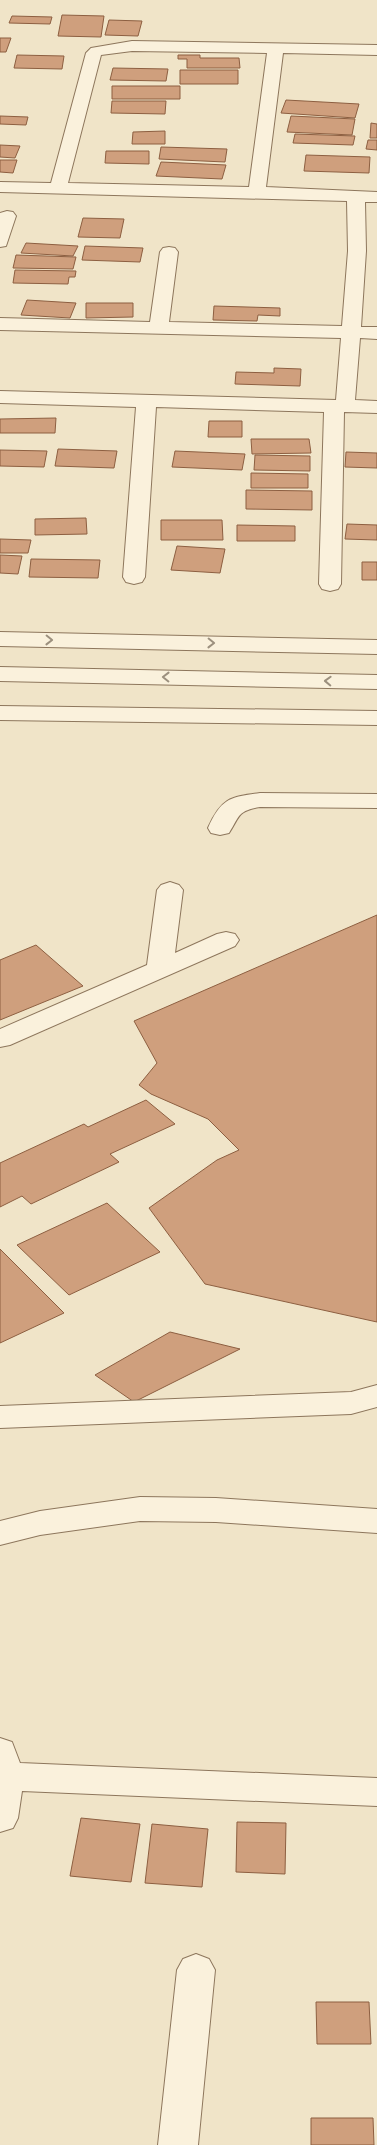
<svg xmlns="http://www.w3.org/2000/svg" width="377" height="2145" font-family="'Zilla Slab',serif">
	<rect width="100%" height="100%" fill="#f0e4c8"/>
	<!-- building -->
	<path fill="#cf9f7d" stroke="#8d5f41" d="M62,15L104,16L101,37L58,36Z
		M12,16L52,17L50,24L9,23Z
		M109,20L142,21L138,36L105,35Z
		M0,38H11L6,52H0Z
		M17,55L64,56L62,69L14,68Z
		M178,55H200V58H239L240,68H187V59H178Z
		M113,68L168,69L166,81L110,80Z
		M180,70H238V84H180Z
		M112,86H180V99H112Z
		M286,100L359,104L355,118L281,113Z
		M112,101H166L165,114L111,113Z
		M0,116L28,117L26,125L0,124Z
		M291,116L355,119L352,135L287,132Z
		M371,123L377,124V138H370Z
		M165,131V144H132L133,132Z
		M295,134L355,136L353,145L293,143Z
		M368,140H377V150L366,149Z
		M0,145L20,146L15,158L0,157Z
		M161,147L227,149L225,162L159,159Z
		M106,151H149V164L105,163Z
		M306,155L370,157L369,173L304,171Z
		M0,160H17L13,173L0,172Z
		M161,162L226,165L222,179L156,176Z
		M83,218L124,219L120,238L78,237Z
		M26,243L78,246L73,256L21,253Z
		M85,246L143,248L140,262L82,260Z
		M16,255L76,257L73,269L13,268Z
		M15,270L76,271L75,277H69L68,284L13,283Z
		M27,300L76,303L70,318L21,315Z
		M86,303H133V317L86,318Z
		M214,306L280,308V316L258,315L257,321L213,320Z
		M274,368L301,369L300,386L235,384L236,372L274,373Z
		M56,418L55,433H0V419Z
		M209,421H242V437H208Z
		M251,439H309L311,453L252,454Z
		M58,449L117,451L114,468L55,466Z
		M0,450L47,451L44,467L0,466Z
		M175,451L245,454L242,470L172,467Z
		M346,452L377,453V468L345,467Z
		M255,455L310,456V471L254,470Z
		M251,473L308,474V488H251Z
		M246,490L312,491V510L246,509Z
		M86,518L87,534L35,535V519Z
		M161,520H222L223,540H161Z
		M347,524L377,525V540L345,539Z
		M237,525L295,526V541H237Z
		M0,539L31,540L28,553H0Z
		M177,546L225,549L220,573L171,570Z
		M0,555L22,556L18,574L0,573Z
		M31,559L100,560L98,578L29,577Z
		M362,562H377V580H362Z
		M377,915V1322L205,1284L149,1208L217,1160L239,1150L208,1119L151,1094L139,1085L157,1063L134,1021Z
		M36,945L83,986L0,1020V960Z
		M146,1100L175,1124L110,1154L119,1162L31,1204L22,1196L0,1207V1163L84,1124L88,1127Z
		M107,1203L160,1252L69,1295L17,1245Z
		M0,1249L64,1313L0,1343Z
		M170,1332L240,1349L134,1402L95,1375Z
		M81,1818L140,1824L131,1882L70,1876Z
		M237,1822L286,1823L285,1874L236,1872Z
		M152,1824L208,1829L202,1887L145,1883Z
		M316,2002H369L371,2044H317Z
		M311,2118H373L374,2145H311Z"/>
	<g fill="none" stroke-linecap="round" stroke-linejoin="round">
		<!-- minor casing -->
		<g stroke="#8d765c" stroke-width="2">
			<path id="minor" d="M132,41L377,45V55L283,53L266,187L377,192V202H365L366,251L361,327H377V339L360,338L355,400L377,401V413L344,412L341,584L338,589L330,591L322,589L319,584L324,412L156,407L145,577L142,582L134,584L126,582L123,577L136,407L0,403V391L336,400L341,338L0,330V318L150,322L160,252L163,248L169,247L175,248L178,252L169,322L342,326L348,251L347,201L0,192V182L51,183L86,53L91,48ZM132,51L267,53L249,187L68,183L101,55Z
				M7,211L13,212L16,216L6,246L0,247V213Z
				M0,632L377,640V654L0,646Z
				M0,667L377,675V689L0,681Z
				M0,706L377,711V725L0,720Z
				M260,793L377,794V808L260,807C237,811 240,816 229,833L220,835L211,833L208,828C221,799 229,797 260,793Z
				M170,882L179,885L183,890L175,953L217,934L226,932L235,934L239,940L235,946L10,1045L0,1047V1029L147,965L157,890L161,885Z
				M377,1385V1407L351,1414L0,1428V1406L351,1392Z
				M140,1497L216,1498L377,1509V1533L216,1522L140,1521L40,1535L0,1545V1521L40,1511Z
				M0,1738L12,1742L20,1763L377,1778V1806L22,1791L18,1818L13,1828L0,1832Z
				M196,1954L209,1959L215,1970L198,2145H158L177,1970L183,1959Z"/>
		</g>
		<!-- minor -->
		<use href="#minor" fill="#faf1dc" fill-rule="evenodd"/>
	</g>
	<!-- one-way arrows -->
	<defs><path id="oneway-chevron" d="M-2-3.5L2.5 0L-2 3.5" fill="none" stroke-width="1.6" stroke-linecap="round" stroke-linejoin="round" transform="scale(1.25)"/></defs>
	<g stroke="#9c907e">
		<use href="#oneway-chevron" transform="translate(49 640) rotate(1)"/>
		<use href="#oneway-chevron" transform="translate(211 643) rotate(1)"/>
		<use href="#oneway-chevron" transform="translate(166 677) rotate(-179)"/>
		<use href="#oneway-chevron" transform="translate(328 681) rotate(-178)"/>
	</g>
</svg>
